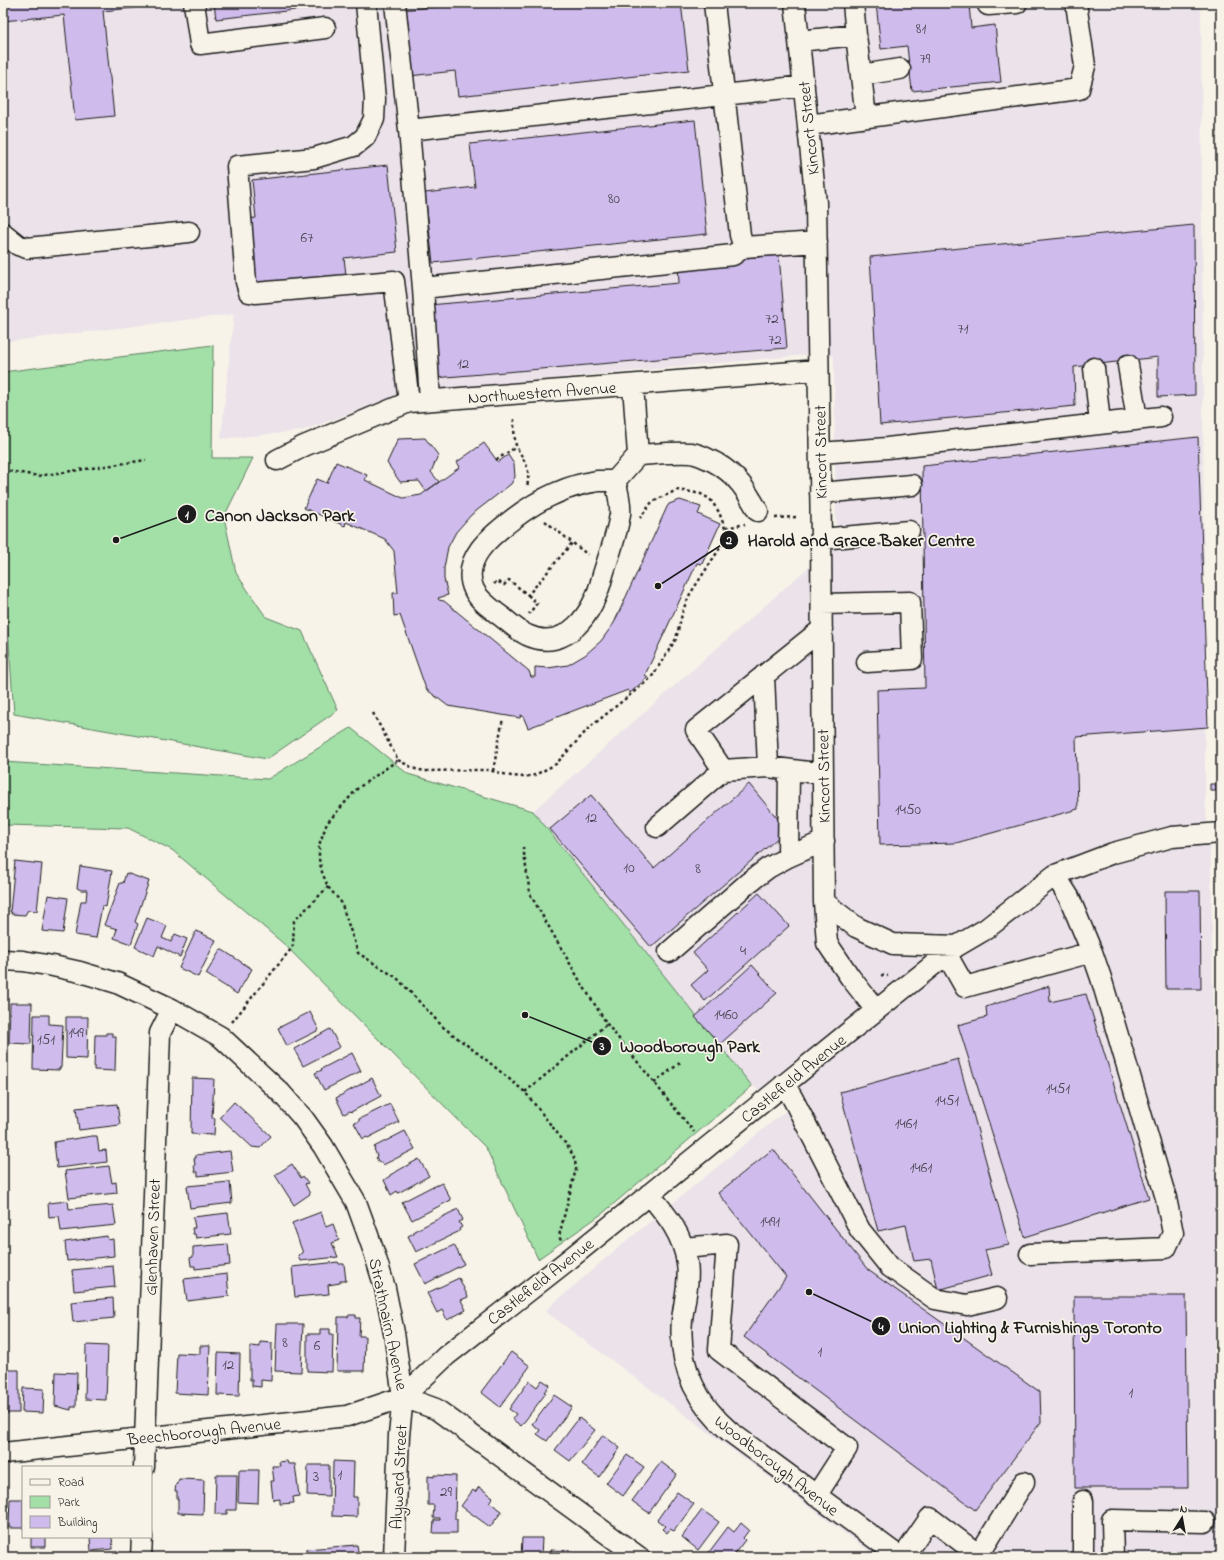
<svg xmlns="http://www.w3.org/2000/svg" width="1224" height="1560" font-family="'Indie Flower',sans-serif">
	<rect width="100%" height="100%" fill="#f7f3e8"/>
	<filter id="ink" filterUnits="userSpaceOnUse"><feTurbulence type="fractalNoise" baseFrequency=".025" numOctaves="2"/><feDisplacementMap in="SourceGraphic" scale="8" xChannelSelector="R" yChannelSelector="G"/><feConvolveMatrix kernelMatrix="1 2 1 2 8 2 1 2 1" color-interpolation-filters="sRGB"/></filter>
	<g filter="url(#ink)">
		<!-- built -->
		<path fill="#ebe2ea" d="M3,3H1201L1205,798L1211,866L1221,1472V1557H877L545,1311L607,1257L793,1105L752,1086L533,811L836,543L834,356L805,355L410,392L301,431L221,439L234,314L3,342Z"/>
		<!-- green -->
		<path fill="#a2e0a7" stroke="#5f7e62" d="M213,345L212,458H253L224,517L236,573L266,617L302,631L338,710L267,759L14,714L3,562V372Z
			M351,728L408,774L533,811L752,1086L603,1213L538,1259L486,1148L284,944L172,850L128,828L3,825V762L268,779Z"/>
		<!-- building -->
		<path fill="#cfbced" stroke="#1c1c1c" d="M3,3H152L153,6L103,11L114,116L75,120L64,15L3,21Z
			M214,3H339V5L216,19Z
			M451,3H681L689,70L458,96L455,71L409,76L401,10L452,5Z
			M876,3H969L971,28L995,25L1001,82L912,91L907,46L881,49Z
			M695,120L707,234L433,263L425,193L475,187L470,144Z
			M388,165L397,252L344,258L346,275L253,285L246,219L256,218L252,180Z
			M1194,225L1195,395L1158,397V357L1074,367L1075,406L880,425L870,257Z
			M779,255L787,348L435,378L429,305L679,283L678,264Z
			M1198,437L1208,727L1076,737L1078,809L956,843L880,845L877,690L925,688L922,466Z
			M425,438L438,455L431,472L439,482L426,491L419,481L400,482L387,463L398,439Z
			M484,443L498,462L508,455L514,464L515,477L511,484L471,515L456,532L448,547L444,568V579L448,595L438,598L439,600L444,601L529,671L531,677H535V667L548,668L568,665L585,655L601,641L614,623L667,507L669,504L680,500L701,507L698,514L720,524L702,564L697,563L645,675L648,677L630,693L628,690L528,728L523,716L521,715L520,718L448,706L426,689L400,615L394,616L393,593H398L394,551L385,539L346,522L345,526L304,508L317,479L327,483L336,462L367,475L365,480L403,498L421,495L460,467L457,462Z
			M749,784L787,830L651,947L550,829L591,795L654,868Z
			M1210,784H1216V791H1210Z
			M15,861L42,864L37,911L28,910L25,915L11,914L12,912H10Z
			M80,866L112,871L106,907L102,906L96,938L75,935L81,901H86L87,890H81L77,888Z
			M126,873L149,881L135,922L138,924L131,944L114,938L117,929L104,925L120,883H123Z
			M1165,891H1200L1201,989H1166Z
			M759,893L789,926L705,1001L691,985L708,970L693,953Z
			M48,895L68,898L63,933L42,931Z
			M147,918L167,926L162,938L171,942L175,934L187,939L180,957L158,946L154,956L135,947Z
			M196,931L216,940L198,977L179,968Z
			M221,949L252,969L237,994L206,974Z
			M752,965L777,993L720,1044L695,1017Z
			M1049,986L1050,1002L1086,994L1149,1198L1025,1237L958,1025L987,1017L986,1007Z
			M10,1003H32L31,1044L9,1043Z
			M310,1012L319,1030L287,1046L278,1028Z
			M34,1015H49V1024L63,1025L61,1068H59V1070L33,1069Z
			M66,1017H88L87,1059L66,1058Z
			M330,1029L340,1047L303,1066L294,1049Z
			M106,1033H112V1036H116L115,1071L94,1070L95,1035H106Z
			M352,1053L361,1071L324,1090L315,1073L322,1070L321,1069Z
			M958,1059L1009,1245L985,1250L992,1275L938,1290L931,1259L914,1261L906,1225L878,1231L840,1092Z
			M192,1078L214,1079L212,1118H215L214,1135L191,1134Z
			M372,1078L381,1096L351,1112L350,1111L344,1114L336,1098Z
			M234,1102L271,1136L260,1148L252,1147L220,1117Z
			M117,1104L120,1125L79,1130L76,1108Z
			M390,1104L399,1122L368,1138L367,1137L363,1139L354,1123L359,1121V1119Z
			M405,1131L415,1149L383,1165L381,1162L379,1163L376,1157L377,1156L374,1149H375L374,1147Z
			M92,1136H97L99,1151L106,1150L107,1162L57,1168L54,1142Z
			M773,1149L868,1270L1040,1392L1041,1422L975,1510L744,1337L786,1277L718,1193Z
			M230,1151L233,1172L198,1176V1172H195L194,1165H195L194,1158H196V1155Z
			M419,1159L429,1176L398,1193L397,1191L391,1195L384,1180L390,1176V1175Z
			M292,1164L301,1178L303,1176L308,1183L305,1184L310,1194L294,1205L275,1175Z
			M109,1166L112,1183L116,1182L117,1193L69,1198L65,1171Z
			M230,1182L232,1203L190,1208L187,1186Z
			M442,1183L451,1200L412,1220L402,1202L433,1186V1187Z
			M68,1201L69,1209L113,1205L116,1225L61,1231L59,1216L49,1217L48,1203Z
			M458,1209L463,1220L459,1222L462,1227L459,1229L460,1231L416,1252L408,1236L414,1233V1231Z
			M321,1212L326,1227L333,1224L339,1240L332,1243L338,1257L300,1261L298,1255L303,1253L292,1223Z
			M228,1213L231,1234L196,1238L195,1234H193L192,1228H195L193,1217Z
			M107,1236L108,1240L113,1239L114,1256L67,1261L65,1242Z
			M228,1244L230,1265L195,1269V1266H191L190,1258L193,1257V1247Z
			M454,1245L464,1264L425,1284L415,1264Z
			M338,1262L339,1264H344L346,1281H340V1283L328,1285L329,1294L295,1297L292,1267Z
			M113,1266L115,1287L74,1291L72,1270Z
			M227,1274L229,1296L187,1301L184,1279Z
			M459,1278L468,1297L461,1300L466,1310L447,1320L442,1310L437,1313L427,1293Z
			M1074,1296H1186L1188,1488H1075Z
			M113,1298L114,1318L73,1322L71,1302Z
			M349,1315H356V1318H360L359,1336H365L364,1371H337L338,1317H348Z
			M277,1324H303L301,1372L275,1371Z
			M320,1329H330V1334H333L332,1372L307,1371V1334H320Z
			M260,1342L272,1343L271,1381L261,1380V1387L252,1386V1380H250V1346L260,1347Z
			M86,1345L108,1346L106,1400L85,1399Z
			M200,1346H210L208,1395L175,1393L177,1353L200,1354Z
			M511,1352L530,1366L500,1407L481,1392Z
			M218,1353L240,1354L239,1396L217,1395Z
			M3,1370H19V1413H3Z
			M56,1372L77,1373L76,1407H71V1410L55,1406Z
			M542,1380L550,1385L544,1392L546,1393L521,1426L512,1419L516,1414L509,1409L529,1381L537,1387Z
			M23,1388L44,1389L43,1413L22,1412Z
			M554,1395L572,1407L547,1441L537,1434L540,1430L532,1424Z
			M579,1418L595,1430L570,1461L555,1450Z
			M603,1435L620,1448L599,1477L582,1464Z
			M627,1455L644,1467L623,1496L606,1483Z
			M287,1461L288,1464H295L299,1496L293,1497L294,1503L280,1504V1499L273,1500L271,1481H274L272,1466H280L279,1462Z
			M333,1461L354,1462L353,1497H357V1517L332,1516Z
			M661,1462L677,1474L649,1513L632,1501Z
			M308,1465H329V1496L307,1495Z
			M239,1470H259L258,1503L238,1502Z
			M216,1475H237L236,1510H227V1514H215Z
			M434,1475L456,1476L455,1519H457V1533H433L434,1520H440V1518H433L434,1505H428V1476L434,1477Z
			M179,1479L204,1480L203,1514L178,1513V1499H177V1491H175L176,1484H177Z
			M479,1487L493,1497L489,1502L502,1511L490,1527L461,1506L473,1490L475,1492Z
			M677,1492L694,1504L674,1531L670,1529L667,1533L662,1529L665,1526L657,1520Z
			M10,1499H23V1528H9Z
			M3,1500H6L5,1530H3Z
			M702,1510L719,1522L698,1550L682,1537Z
			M741,1523L749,1530L743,1538L745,1540L732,1557H708L706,1556L728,1527L734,1532Z
			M31,1537H45V1547H31Z
			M90,1537H112L113,1549L91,1551Z
			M522,1538H542L541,1557H521Z
			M357,1545L359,1557H307L306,1549Z
			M551,1550L571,1551V1557H551Z
			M484,1554V1557H457Z"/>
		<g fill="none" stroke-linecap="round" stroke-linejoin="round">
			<!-- minor casing -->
			<g stroke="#1c1c1c" stroke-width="23">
				<path id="minor" d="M194,3L200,44L325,28
					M366,3L375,99L374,119L365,137L354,146L314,158L237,166L246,282L249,292L255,293L394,281L409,402
					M395,3L409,130L423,288L733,255L744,247
					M714,3L740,235L744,247L817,242
					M795,3L816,203L821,539L824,902L827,943L850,977L876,1010
					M853,3L856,35
					M988,5L1017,3
					M799,41L856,35L866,117
					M861,75L900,69
					M808,125L1079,89L1085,66L1076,3
					M409,130L804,86
					M3,233L18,245L27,248L189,232
					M423,288L430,400
					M1128,365L1137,419
					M1094,368L1100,423
					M820,453L887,448L1161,417
					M638,455C655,454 674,452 691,453C700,454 708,459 716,463C738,476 746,490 758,511
					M277,460L304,446L409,402L818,370
					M598,481H615C618,492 621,503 620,514C617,536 608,557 602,578C594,611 567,654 527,635C518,631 510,623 502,617C493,610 480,602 474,590C460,559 492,535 513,519C538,500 567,485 598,481Z
					M615,481L638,455L633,385
					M820,493L912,485
					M821,539L909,531
					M822,604L910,602L912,659L867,662
					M764,675L768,767
					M723,770L768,767L808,772L823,771
					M657,827L723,770L696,730L822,629
					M788,857L789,770
					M824,902L856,927L893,944L957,946
					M669,952L748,883L768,868L788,857L824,841
					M947,955L965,987L1092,952L1069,897L1055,875
					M3,960L23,961L53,966L80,972L117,983L172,1009L221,1037L281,1093L303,1118L323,1146L356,1202L364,1224L374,1252L385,1288L394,1333L403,1397L399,1435L394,1557
					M784,1084L793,1099L860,1230L890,1267L935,1299L967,1305L997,1298
					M649,1194C667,1215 683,1235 687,1263C690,1281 684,1302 682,1320C678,1365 696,1402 729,1431L900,1557
					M684,1248L727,1244L719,1350L847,1448L816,1496
					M1030,1254L1166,1248L1173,1233L1166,1198L1101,978L1092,952
					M403,1397L436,1409L639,1557
					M3,1453L347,1416L403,1397L446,1356L572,1257L849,1032L957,946L986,929L1055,875L1113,853L1172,837L1221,833
					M144,1467L160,1033L172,1009
					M141,1557L142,1537
					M903,1557L930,1518L979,1555L1024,1482
					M1083,1557V1501
					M1113,1557L1112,1520L1205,1522"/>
			</g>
			<!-- path -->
			<path stroke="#1c1c1c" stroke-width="2.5" stroke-dasharray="3 3" stroke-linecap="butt" d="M514,419C514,426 514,442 517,448C525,463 531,467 527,487
				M496,460L516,447
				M3,470L38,476L146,460
				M775,518L796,517
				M545,521L588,555
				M726,528L745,524
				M494,584L497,581L504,585L509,580L528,595L572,543
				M528,595L537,603L529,614
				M373,713L398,760L358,788L327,823L319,845V859L322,872L328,887L341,902L358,953L397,978L443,1027L484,1058L525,1092L569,1148L575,1160L576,1169L559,1236L561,1241
				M398,760L415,769L425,771L478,770H489L511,776L523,777L535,775L556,764L589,728L651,678L676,639L683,610L690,594L722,545L726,531L719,512L710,499L701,494L691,492L677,490L652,502L640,518
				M493,771L503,718
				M523,847L530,894L580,981L607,1024L694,1132
				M881,975L888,976
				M232,1022L291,949L293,945L294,921L328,887
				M654,1083L681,1062
				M525,1092L607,1024"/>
			<!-- minor -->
			<use href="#minor" stroke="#f7f3e8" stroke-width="20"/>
		</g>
	</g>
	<g text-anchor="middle" stroke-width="3.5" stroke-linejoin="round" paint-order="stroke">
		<!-- number labels -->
		<g font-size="15" fill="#494450">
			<text x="921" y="33">81</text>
			<text x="925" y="63">79</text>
			<text x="614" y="203">80</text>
			<text x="307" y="242">67</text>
			<text x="772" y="323">72</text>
			<text x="963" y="333">71</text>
			<text x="775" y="344">72</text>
			<text x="463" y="368">12</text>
			<text x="908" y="814">1450</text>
			<text x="591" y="822">12</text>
			<text x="629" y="872">10</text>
			<text x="698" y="873">8</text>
			<text x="743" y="955">4</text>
			<text x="726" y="1019">1460</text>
			<text x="76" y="1037">149</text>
			<text x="46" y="1044">151</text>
			<text x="1058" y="1093">1451</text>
			<text x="947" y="1105">1451</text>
			<text x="906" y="1128">1461</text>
			<text x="921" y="1172">1461</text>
			<text x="770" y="1226">1491</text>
			<text x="285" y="1347">8</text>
			<text x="317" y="1350">6</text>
			<text x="820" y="1356">1</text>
			<text x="228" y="1369">12</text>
			<text x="1131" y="1397">1</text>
			<text x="340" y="1479">1</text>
			<text x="316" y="1481">3</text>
			<text x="446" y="1496">29</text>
		</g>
		<!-- street labels -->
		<g font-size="17" fill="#1c1c1c" stroke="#f7f3e8">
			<text transform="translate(808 128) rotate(-96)" y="6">Kincort Street</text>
			<text transform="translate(542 392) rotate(-4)" y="6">Northwestern Avenue</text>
			<text transform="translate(820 452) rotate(-91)" y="6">Kincort Street</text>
			<text transform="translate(823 776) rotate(-91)" y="6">Kincort Street</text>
			<text transform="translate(793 1078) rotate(-39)" y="6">Castlefield Avenue</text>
			<text transform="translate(152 1237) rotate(-88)" y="6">Glenhaven Street</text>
			<text transform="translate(540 1281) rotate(-38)" y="6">Castlefield Avenue</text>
			<text transform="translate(389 1324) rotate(78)" y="6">Strathnairn Avenue</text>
			<text transform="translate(204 1431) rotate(-6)" y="6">Beechborough Avenue</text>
			<text transform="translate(777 1465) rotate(38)" y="6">Woodborough Avenue</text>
			<text transform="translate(398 1477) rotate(-87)" y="6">Alyward Street</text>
		</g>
	</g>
	<!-- callouts -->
	<path fill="none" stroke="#1c1c1c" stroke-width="1.5" d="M116 540L187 514M658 586L729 540M525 1015L602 1046M809 1292L881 1326"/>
	<g fill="#1c1c1c" stroke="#f7f3e8" stroke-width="1.5">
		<circle cx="116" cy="540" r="4"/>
		<circle cx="658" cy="586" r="4"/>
		<circle cx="525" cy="1015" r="4"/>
		<circle cx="809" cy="1292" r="4"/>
		<circle cx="187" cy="514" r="10"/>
		<circle cx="729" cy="540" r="10"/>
		<circle cx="602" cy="1046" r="10"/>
		<circle cx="881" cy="1326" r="10"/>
	</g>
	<g font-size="12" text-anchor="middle" font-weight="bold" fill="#fff">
		<text x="187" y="519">1</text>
		<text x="729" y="544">2</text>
		<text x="602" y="1050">3</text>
		<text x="881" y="1331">4</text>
	</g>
	<g font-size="18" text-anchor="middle" font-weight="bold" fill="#1c1c1c" stroke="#f7f3e8" stroke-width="3.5" stroke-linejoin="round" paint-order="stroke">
		<text x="280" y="521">Canon Jackson Park</text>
		<text x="861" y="546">Harold and Grace Baker Centre</text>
		<text x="690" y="1052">Woodborough Park</text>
		<text x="1030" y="1333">Union Lighting &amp; Furnishings Toronto</text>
	</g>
	<!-- margin -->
	<rect width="1224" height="1560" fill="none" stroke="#f7f3e8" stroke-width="16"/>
	<rect x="8" y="8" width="1208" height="1544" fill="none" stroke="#1c1c1c" stroke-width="1.5" filter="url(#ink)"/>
	<!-- legend -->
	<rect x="22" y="1466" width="130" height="72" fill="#f7f3e8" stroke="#9f9d96"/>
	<rect x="30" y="1479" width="20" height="6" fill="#f7f3e8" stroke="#9f9d96"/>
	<text x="58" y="1486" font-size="12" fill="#1c1c1c">Road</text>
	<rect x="30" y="1496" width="20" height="12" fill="#a2e0a7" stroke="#9f9d96"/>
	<text x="58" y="1506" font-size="12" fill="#1c1c1c">Park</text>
	<rect x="30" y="1516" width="20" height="12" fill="#cfbced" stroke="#9f9d96"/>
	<text x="58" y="1526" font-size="12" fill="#1c1c1c">Building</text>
	<!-- north arrow -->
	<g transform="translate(1182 1518) rotate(11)" stroke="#f7f3e8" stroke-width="3" paint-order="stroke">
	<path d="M0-3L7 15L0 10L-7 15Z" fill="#1c1c1c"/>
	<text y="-6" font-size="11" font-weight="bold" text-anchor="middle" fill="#1c1c1c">N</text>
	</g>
</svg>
